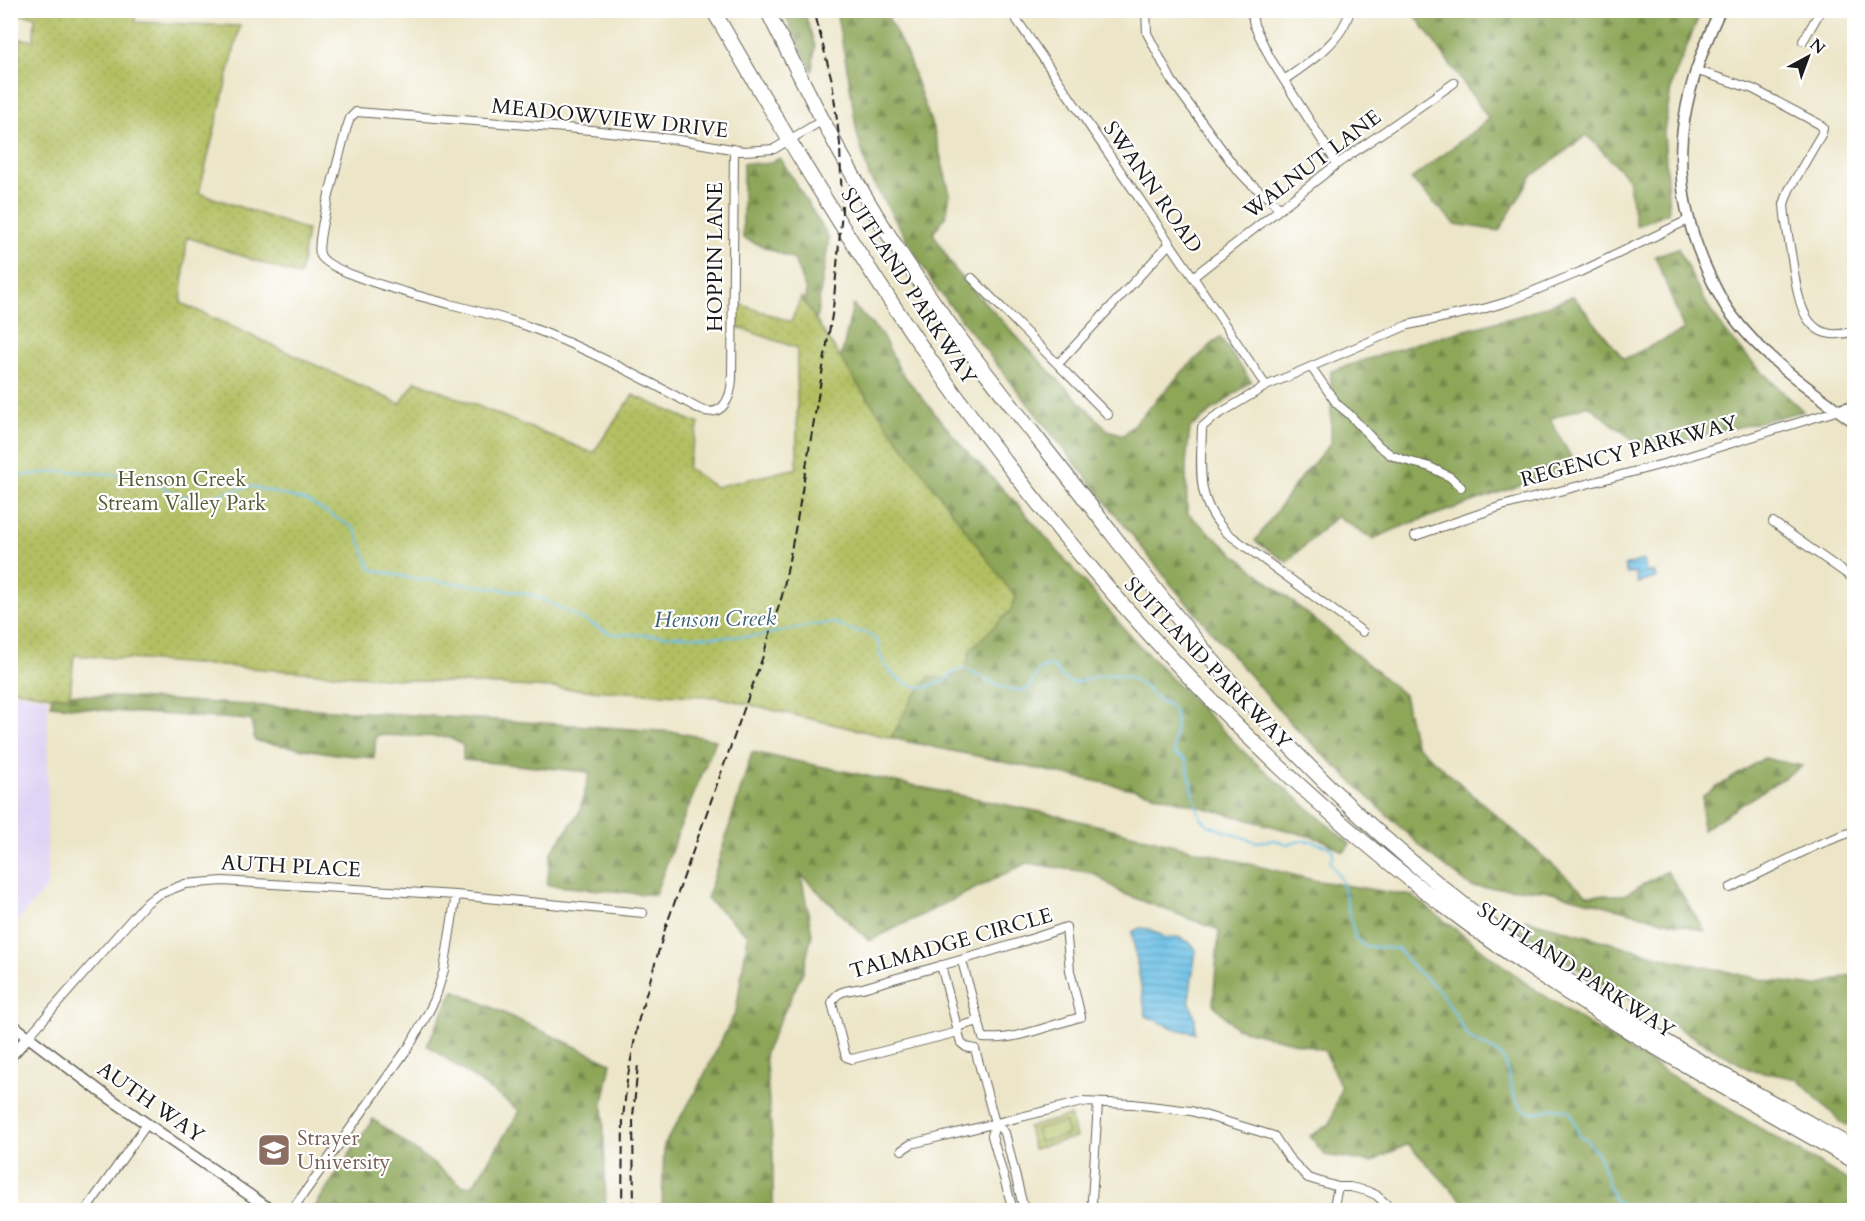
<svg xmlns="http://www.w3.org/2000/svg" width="1865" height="1221" font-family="Cardo,serif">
	<defs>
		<pattern id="forest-firs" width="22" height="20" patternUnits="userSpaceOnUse" patternTransform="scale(1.5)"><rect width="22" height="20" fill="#8da658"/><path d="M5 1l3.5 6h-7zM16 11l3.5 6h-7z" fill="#728648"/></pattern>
		<pattern id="park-dots" width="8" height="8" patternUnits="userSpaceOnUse" patternTransform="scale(1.5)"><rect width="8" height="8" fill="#b2bf62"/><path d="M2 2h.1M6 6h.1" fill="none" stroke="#98a454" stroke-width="1.8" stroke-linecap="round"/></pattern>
		<pattern id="water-rules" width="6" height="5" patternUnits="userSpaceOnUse" patternTransform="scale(1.5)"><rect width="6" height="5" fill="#68bfe5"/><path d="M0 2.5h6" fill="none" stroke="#559ab9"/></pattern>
	</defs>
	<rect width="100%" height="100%" fill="#fff"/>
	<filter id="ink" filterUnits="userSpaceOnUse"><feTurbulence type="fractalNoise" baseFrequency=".0167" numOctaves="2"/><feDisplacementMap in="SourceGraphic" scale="12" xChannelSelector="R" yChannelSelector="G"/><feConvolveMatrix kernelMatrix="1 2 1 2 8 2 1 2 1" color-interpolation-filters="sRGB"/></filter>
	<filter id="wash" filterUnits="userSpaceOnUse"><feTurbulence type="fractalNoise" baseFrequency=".008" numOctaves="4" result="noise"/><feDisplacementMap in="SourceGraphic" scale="24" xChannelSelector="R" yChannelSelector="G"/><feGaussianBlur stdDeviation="1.35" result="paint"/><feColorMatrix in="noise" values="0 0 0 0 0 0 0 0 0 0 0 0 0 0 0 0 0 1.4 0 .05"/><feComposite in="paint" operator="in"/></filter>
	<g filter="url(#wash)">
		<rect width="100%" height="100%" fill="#ece5c7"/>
		<!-- built -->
		<path fill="#e0d4f4" d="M11,692L48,698L47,887L11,929Z"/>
		<!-- forest -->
		<path fill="url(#forest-firs)" stroke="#54613a" stroke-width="1.5" d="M783,11H804L815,46L812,71Z
			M836,11H885L907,55L934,131L950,194L946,216L933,233L956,272L1052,374L1108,430L1124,435L1185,369L1220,337L1251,381L1190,428L1186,465L1187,513L1227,548L1331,633L1404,695L1415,744L1587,895H1624L1667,871L1705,931L1544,890L1472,887L1431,856L1294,727L1174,588L934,285L869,176L857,134L848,73Z
			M1412,11H1701L1672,83L1664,132L1669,212L1636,226L1628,178L1587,135L1531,177L1499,231L1455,224L1411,179L1489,119Z
			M780,158L829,238L813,340L800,337L806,291L794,259L743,238V163L766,164Z
			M1678,248C1691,275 1703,301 1721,325C1744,357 1775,384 1803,411L1646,450L1588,405L1550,419L1576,466L1403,526L1373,539L1337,516L1287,562L1255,541L1298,481L1331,443V371L1417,343L1526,314L1573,296L1624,359L1684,330L1655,256Z
			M853,305L881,334L901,372L961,445L1019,506L1133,639L1249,757L1350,844L1344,852L1323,840L1142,791L905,741L762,705Z
			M52,693L574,725L675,732L716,740L679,830L655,895L547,885L551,852L579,813L590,772L463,760V745L448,737L376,735L374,758L336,754L255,741L251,720L125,712L51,705Z
			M752,752L1060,816L1313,880L1412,896L1531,987L1630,1051L1854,1184V1210H1471L1408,1144L1371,1162L1325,1155L1310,1136L1330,1124L1341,1087L1324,1050L1236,1028L1213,1004L1219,930L1122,893L1093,873L1027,863L869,941L801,875L812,934L803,972L765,1052L773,1152V1210H662L664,1145L695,1093L736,1011L748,935L707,899Z
			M1764,758L1802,766L1702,830L1703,796Z
			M1525,919L1669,959L1765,980L1816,986L1854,974V1129L1842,1123L1797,1079L1749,1069L1594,979L1518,929Z
			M454,990L611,1063L603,1103L606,1210H318L314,1208L373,1119L463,1186L473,1185L520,1111L427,1045Z"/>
		<!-- park -->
		<path fill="url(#park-dots)" stroke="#676e3f" stroke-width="1.5" d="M11,10L136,11L135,22L240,26L199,193L307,230L300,276L187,237L181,303L400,404L416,381L593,453L633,395L699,424L687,467L715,487L797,468V348L737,327V303L791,322L801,297L860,388L1016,598L1010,611L970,650L965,672L943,679L930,677L912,699L891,738L718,697L424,681L74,655L70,696H51L11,689L10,185L20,39L34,40L35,16L11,14Z
			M1070,1116L1076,1137L1033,1149L1028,1127Z"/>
		<!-- pitch -->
		<path fill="#b2bf62" stroke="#676e3f" stroke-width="1.5" d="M1065,1122L1068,1135L1039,1142L1036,1129Z"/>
		<!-- water -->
		<path fill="url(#water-rules)" stroke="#426e80" stroke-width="1.5" d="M1643,560L1647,573L1654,571L1656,578L1638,583L1635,572L1627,574L1624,566Z
			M1140,928L1150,929L1166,938L1178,937L1189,942L1196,950L1189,999L1195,1019V1033L1176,1029L1146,1016L1132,932Z"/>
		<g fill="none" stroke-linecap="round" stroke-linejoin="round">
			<!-- stream -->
			<path stroke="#68bfe5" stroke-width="2" d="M10,477L61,471L132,475L196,501L250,486L307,501L355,529L371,569L409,578L488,587L533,595L612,634L720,637L758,636L813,625L835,623L854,631L864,632L874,638L879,644L880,655L886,667L895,677L908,684L923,688L945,681L952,673L963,668C988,676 1001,695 1028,689L1040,669L1052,666C1060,673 1064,682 1076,683C1094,676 1116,670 1135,680C1143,685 1149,693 1157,698C1165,704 1173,704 1176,717C1178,729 1171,741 1175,754L1186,760L1197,808L1201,818L1208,825L1256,842L1274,840L1288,844L1301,841H1311L1329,847L1333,851V856L1330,861L1342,881L1355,938L1364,946L1398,949C1404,956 1410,964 1416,970C1423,977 1431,982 1437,989C1443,995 1448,1003 1453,1011C1459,1020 1462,1030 1470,1038C1479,1046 1492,1046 1501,1056C1512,1071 1508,1094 1521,1107C1539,1123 1549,1099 1571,1113L1580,1137L1586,1138L1600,1158L1613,1197L1619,1204C1634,1206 1653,1203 1666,1210"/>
		</g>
	</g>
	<g filter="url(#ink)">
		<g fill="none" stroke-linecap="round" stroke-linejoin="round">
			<!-- street casing -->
			<g stroke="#656258" stroke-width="10">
				<path id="street" d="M1010,10L1193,277L1266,386
					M1146,10L1147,33L1172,81L1234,166L1249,182L1281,209
					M1251,10L1254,25L1270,58L1337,164
					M1803,41L1821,10
					M1695,70L1753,89L1819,124L1823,128L1822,133L1789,190L1784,204C1785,222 1789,240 1792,259C1798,295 1801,348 1854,331
					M1284,80C1309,63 1343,41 1350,10
					M734,149L732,379C731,399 722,419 699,409C644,378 586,348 527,326C488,312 445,304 405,292C388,287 324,269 320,254C315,238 341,151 346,130L350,118L356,112L591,130L680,140L743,151L774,149L823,120
					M1193,277L1337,164L1454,83
					M972,278L1108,415
					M1058,364L1170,243
					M1311,367L1337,404L1349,414L1379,446L1391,455L1404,460L1430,467L1450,477L1461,487
					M1773,522L1854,579
					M1415,536L1502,506L1667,463L1839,410
					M1363,632L1227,533C1195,501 1201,469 1202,427L1214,417L1266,386L1408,325L1483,309L1507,302L1580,272L1688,220
					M1730,888L1817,845L1854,831
					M962,961L983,1038
					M941,965L961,1043L966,1047L975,1049
					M957,1027L979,1021
					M958,1032L852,1059L846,1057L832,1003C836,988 854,991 866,987C933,967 1000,951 1066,927L1070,971L1081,1017C1050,1025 1016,1041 983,1038
					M29,1036L144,905L157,895L185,884L223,881L456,895L643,913
					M975,1049L995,1123L992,1136L1013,1210
					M995,1123L1005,1133L1024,1210
					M902,1150L911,1144L1082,1102L1133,1104L1191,1111L1274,1136L1288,1157L1308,1178L1338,1187H1350L1367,1191L1376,1195L1393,1210
					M86,1210L147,1124
					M292,1210L410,1045L428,1013L435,999L444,970L456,895
					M1093,1210L1092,1200L1098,1103
					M1333,1210L1338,1187"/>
			</g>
			<!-- secondary casing -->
			<g stroke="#656258" stroke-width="13">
				<path id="secondary" d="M1720,10C1680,97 1665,171 1703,261C1711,279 1719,298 1731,314C1763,358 1811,390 1854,422
					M1839,410L1854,406
					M10,1023L101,1092L271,1210
					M10,1057L29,1036"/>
			</g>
			<!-- highway casing -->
			<g stroke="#656258" stroke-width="16">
				<path id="highway" d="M713,10C782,130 853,249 932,362C1080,572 1253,764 1460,918C1584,1011 1719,1085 1854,1161
					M767,10C809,95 851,179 903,257C960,345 1028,425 1092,508C1148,580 1203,653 1265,720C1328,789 1398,853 1472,911C1590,1004 1723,1075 1854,1148"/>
			</g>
			<!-- street -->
			<use href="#street" stroke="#fff" stroke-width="8"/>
			<!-- secondary -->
			<use href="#secondary" stroke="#fff" stroke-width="10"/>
			<!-- highway -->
			<use href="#highway" stroke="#fff" stroke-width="14"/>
			<!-- rail -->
			<path stroke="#1c1c1c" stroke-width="2" stroke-dasharray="9 4.5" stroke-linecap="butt" d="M622,1210L623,1118L627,1081L638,1022L665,929L762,659L782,596L797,520L833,309L842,211L840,144L832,81L814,10
				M634,1210L633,1117L638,1064"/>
		</g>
	</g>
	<!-- icons -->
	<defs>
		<g id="university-square" transform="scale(1.725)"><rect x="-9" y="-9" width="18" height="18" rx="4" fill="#8d6e63" stroke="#fff"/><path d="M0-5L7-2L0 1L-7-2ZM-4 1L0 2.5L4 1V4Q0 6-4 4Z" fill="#fff"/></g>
	</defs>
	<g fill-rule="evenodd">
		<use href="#university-square" x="274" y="1150"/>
	</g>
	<g text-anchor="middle" stroke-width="4.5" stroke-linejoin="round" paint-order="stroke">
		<!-- street labels -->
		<g font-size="21" fill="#1c1c1c" stroke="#fff">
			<text transform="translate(610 118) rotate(6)" y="7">MEADOWVIEW DRIVE</text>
			<text transform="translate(1312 164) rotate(-37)" y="7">WALNUT LANE</text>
			<text transform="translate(1153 187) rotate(55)" y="7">SWANN ROAD</text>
			<text transform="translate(715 257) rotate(-90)" y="7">HOPPIN LANE</text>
			<text transform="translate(909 286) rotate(57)" y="7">SUITLAND PARKWAY</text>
			<text transform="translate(1629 451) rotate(-15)" y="7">REGENCY PARKWAY</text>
			<text transform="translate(1208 663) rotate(46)" y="7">SUITLAND PARKWAY</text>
			<text transform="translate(291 866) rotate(3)" y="7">AUTH PLACE</text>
			<text transform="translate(951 943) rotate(-16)" y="7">TALMADGE CIRCLE</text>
			<text transform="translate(1576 970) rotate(33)" y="7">SUITLAND PARKWAY</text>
			<text transform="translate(151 1102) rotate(35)" y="7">AUTH WAY</text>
		</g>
		<!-- park labels -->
		<g font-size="21" fill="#585d38" stroke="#fff">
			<text x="182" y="486">Henson Creek<tspan x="182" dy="24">Stream Valley Park</tspan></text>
		</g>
		<!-- education labels -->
		<g font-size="21" fill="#785e54" stroke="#fff" text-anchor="start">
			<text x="297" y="1145">Strayer<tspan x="297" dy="24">University</tspan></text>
		</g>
		<!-- water labels -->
		<g font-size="22" font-style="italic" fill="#3a5d6c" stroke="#fff">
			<text transform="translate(715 618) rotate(-1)" y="8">Henson Creek</text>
		</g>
	</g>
	<!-- margin -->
	<rect width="1865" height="1221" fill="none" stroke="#fff" stroke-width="36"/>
	<!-- north arrow -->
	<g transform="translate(1808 57) rotate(41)" stroke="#ffffff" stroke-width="4.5" paint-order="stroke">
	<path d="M0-4.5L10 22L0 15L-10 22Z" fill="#1c1c1c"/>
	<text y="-9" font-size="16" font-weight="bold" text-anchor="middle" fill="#1c1c1c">N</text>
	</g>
</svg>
